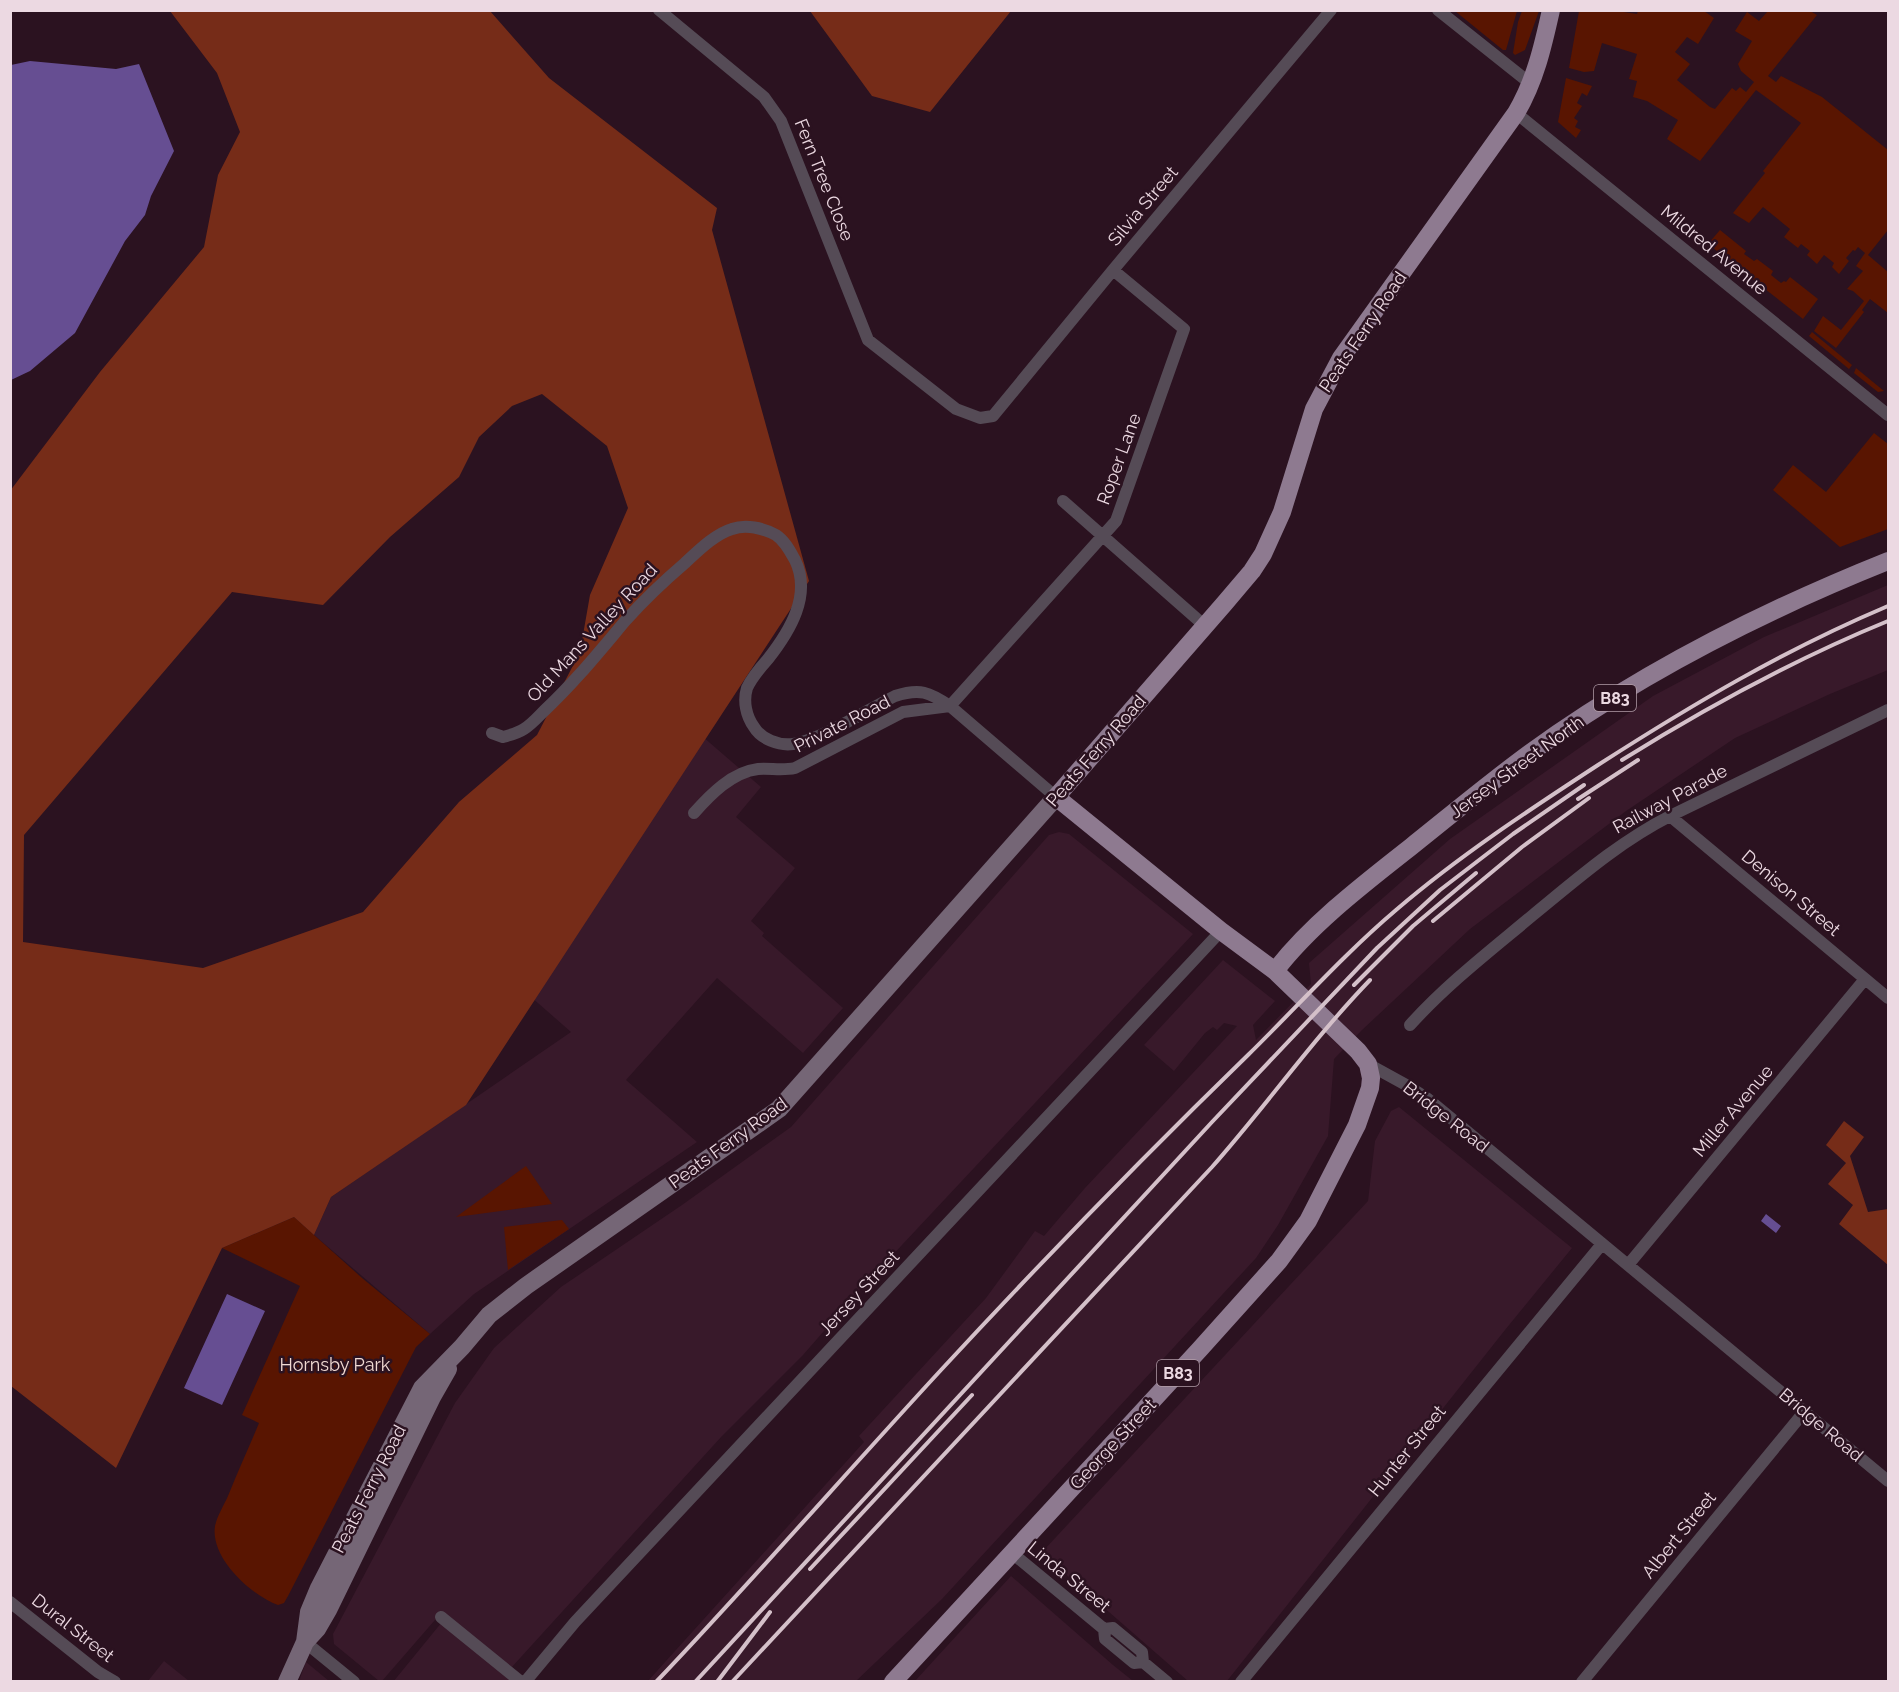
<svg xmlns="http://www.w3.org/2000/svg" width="1899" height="1692" viewBox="0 0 1899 1692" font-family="Raleway,sans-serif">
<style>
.built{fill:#38192a}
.green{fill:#591501}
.forest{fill:#762c18;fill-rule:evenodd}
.water{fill:#664e92}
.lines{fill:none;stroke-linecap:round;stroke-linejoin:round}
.street{stroke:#554b56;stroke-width:12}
.secondary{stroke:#756676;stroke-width:18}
.primary{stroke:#8e7a90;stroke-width:18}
.rail{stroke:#d4c0c9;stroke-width:4}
.labels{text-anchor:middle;stroke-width:5;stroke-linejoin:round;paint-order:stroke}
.shield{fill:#2b1220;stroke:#b29da8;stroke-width:1.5}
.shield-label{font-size:16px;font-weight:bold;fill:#ecd9e2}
.street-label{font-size:18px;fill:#ecd9e2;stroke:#2b1220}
.park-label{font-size:18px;fill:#f1dad3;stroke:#2b1220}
</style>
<rect width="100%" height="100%" fill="#2b1220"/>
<path class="built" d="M1888 585V670L1830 694 1735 738 1626 811 1470 929 1362 1030 1334 1059 1328 1136 1278 1225 1256 1258 942 1599 856 1681 647 1682 864 1442 859 1436 986 1298 1035 1231 1044 1236 1085 1188 1237 1026 1224 1023 1217 1030 1213 1027 1205 1033 1174 1071 1144 1045 1223 960 1275 1001 1253 1025 1256 1040 1311 984 1309 963 1450 839 1653 696 1764 637Z
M673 711 761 787 736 817 795 868 751 921 764 933 762 936 843 1008 803 1053 717 978 626 1080 697 1142 474 1294 430 1334 314 1235 331 1197 571 1032 416 896Z
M1059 832 1069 834 1193 934 858 1292 803 1355 722 1436 511 1668 441 1613 382 1681H379L334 1644 333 1634 455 1403 494 1348 561 1287 682 1205 791 1127 1049 835Z
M1399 1107 1572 1248 1505 1330 1227 1681H1188L1046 1557 1044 1550 1368 1201 1375 1141 1391 1111Z
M1011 1576 1113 1665 1133 1681H915Z
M442 1622 512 1682H393Z
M164 1661 189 1681H148Z
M306 1662 329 1681H299Z"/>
<path class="green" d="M1455 11H1517L1506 50H1503Z
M1522 11H1539L1525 50 1515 55 1513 53 1518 22Z
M1638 11H1704L1714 18 1698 44 1687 37 1675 52 1690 64 1677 80 1710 107 1715 109 1732 88 1736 91 1740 87 1746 92 1754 82 1741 71 1738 64 1752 41 1735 31 1747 12 1759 21 1768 11H1810L1817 15 1768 76 1776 82 1781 76 1822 97 1888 150V230L1868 255 1888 272V313L1870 299 1862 310 1864 312 1836 348 1814 331 1823 316 1841 330 1864 301 1853 291 1847 289 1863 271 1856 266 1865 253 1858 247 1855 251 1853 250 1846 258 1849 261 1839 274 1832 267 1834 263 1824 255 1817 264 1807 255 1810 251 1801 244 1798 248 1784 237 1790 229 1763 207 1749 223 1733 213 1765 173 1763 171 1801 123 1756 90 1700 161 1667 139 1678 120 1647 101 1633 97 1637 81 1629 79 1637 54 1602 43 1594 71 1584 72 1569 68 1579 11H1617L1637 14Z
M1566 78 1592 86 1587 96 1582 93 1577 103 1582 106 1574 118 1578 121 1575 127 1581 130 1576 138 1558 122Z
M1720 230 1746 251 1744 254 1754 261 1757 259 1773 271 1771 275 1781 283 1784 281 1786 282 1790 277 1818 299 1803 319 1708 244Z
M1812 332 1852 365 1849 369 1809 336Z
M1856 368 1884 391 1878 392 1854 373Z
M1874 433 1888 444V529L1840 547 1773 490 1793 465 1826 492Z
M526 1166 552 1204 456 1217Z
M294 1217 362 1278 430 1334 416 1347 288 1596 284 1603 278 1605C251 1595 210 1558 215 1526 217 1516 224 1505 228 1496 238 1471 249 1447 259 1423L242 1415 300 1286 222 1248Z
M562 1220 569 1229 508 1270 504 1227Z"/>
<path class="forest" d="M170 11H490L549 78 717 208 712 230 809 581 466 1105 331 1197 314 1235 294 1217 222 1248 116 1468 11 1386 10 491 100 372 204 247 218 175 240 132 217 73ZM542 394 607 446 628 508 590 595 580 652 537 735 459 802 363 912 203 968 23 942 24 835 232 592 323 605 390 537 459 477 479 437 512 406Z
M810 11H1011L930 112 872 96Z
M1844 1121 1864 1137 1850 1156 1868 1212 1888 1209V1265L1839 1224 1853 1205 1828 1184 1846 1163 1826 1145Z"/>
<path class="water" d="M30 61 116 69 139 64 174 151 151 196 145 215 125 241 75 333 30 371 11 380V65Z
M1766 1214 1781 1226 1776 1233 1761 1221Z
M227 1294 265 1311 222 1405 184 1388Z"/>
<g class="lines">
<path class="street" d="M659 10 764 97 781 121 868 340 956 409 980 418 993 416 1113 270 1331 10
M1438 10 1531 84
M1516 113 1888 415
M1063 501 1205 626
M950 706 1116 521 1184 329 1113 270
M492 733 503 737C510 735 518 733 524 729 531 725 538 717 544 711 574 683 599 652 626 620 644 600 664 581 685 563 698 551 715 534 732 529 746 524 763 528 776 535 785 541 790 551 795 560 812 595 790 631 768 659 760 668 752 677 747 688 743 701 746 716 754 727 761 739 779 746 793 744 821 740 869 709 895 696 920 688 929 692 950 706L1056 797
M694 813C710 795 732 772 758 769 771 768 782 771 795 768L903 712 950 706
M1670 816 1888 998
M1410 1025C1447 984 1490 951 1533 915 1577 879 1619 842 1670 816L1888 710
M1368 1064 1408 1086 1428 1099 1888 1481
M1628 1265 1865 979
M1012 1553 1104 1629 1105 1639 1134 1663 1143 1662
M10 1602 98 1672 115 1682
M441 1617 521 1682
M1104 1629 1113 1628 1142 1652 1143 1662 1167 1682
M305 1642 354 1682
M525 1682 575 1622 1221 931
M1241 1682 1602 1244
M1582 1682 1804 1412"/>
<path class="secondary" d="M305 1642 309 1612 319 1588 422 1388 462 1347 489 1315 526 1286 779 1109 1056 797
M287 1682 305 1642 317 1629 328 1610 432 1397 448 1369"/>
<path class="primary" d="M1275 971C1311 924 1365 883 1412 846 1451 815 1489 783 1530 753 1639 674 1763 611 1888 561
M893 1682 1200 1349 1279 1261 1308 1221 1357 1125 1370 1088 1371 1078 1368 1064 1358 1051 1275 971 1221 931 1056 797 1224 604 1252 571 1263 554 1282 512 1314 409 1341 358 1516 113C1535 81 1543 46 1551 10"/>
<path class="rail" d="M1622 760C1707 707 1795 659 1888 621
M1578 799 1638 760
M1433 921 1522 847 1589 798
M1354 985 1413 926 1476 873
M810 1569 972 1395
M656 1682C753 1580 846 1473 941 1370 1041 1262 1143 1157 1248 1055 1297 1007 1343 955 1396 910 1459 856 1529 810 1598 765 1693 704 1784 650 1888 606
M695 1682 1212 1122 1377 948 1440 890 1513 834 1584 785
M717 1682 770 1612
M732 1682 1212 1167C1266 1106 1313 1039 1370 980"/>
</g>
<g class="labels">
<g class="shield">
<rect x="1594" y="685" width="42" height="26" rx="4.5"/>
<rect x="1157" y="1360" width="42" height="26" rx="4.5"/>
</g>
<g class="shield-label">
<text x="1615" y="704">B83</text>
<text x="1178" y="1379">B83</text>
</g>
<g class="street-label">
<text transform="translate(824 180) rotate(68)" y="6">Fern Tree Close</text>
<text transform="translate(1143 206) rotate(-50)" y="6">Silvia Street</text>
<text transform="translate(1714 250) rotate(39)" y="6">Mildred Avenue</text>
<text transform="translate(1363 332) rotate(-56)" y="6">Peats Ferry Road</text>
<text transform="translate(1119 459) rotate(-70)" y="6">Roper Lane</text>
<text transform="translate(592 633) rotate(-47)" y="6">Old Mans Valley Road</text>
<text transform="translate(842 724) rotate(-27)" y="6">Private Road</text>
<text transform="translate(1096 751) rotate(-49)" y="6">Peats Ferry Road</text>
<text transform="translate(1517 767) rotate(-36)" y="6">Jersey Street North</text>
<text transform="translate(1670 799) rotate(-28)" y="6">Railway Parade</text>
<text transform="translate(1791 893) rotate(40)" y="6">Denison Street</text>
<text transform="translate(1733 1111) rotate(-50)" y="6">Miller Avenue</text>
<text transform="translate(1446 1117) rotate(38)" y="6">Bridge Road</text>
<text transform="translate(728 1143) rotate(-36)" y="6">Peats Ferry Road</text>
<text transform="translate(859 1293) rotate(-47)" y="6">Jersey Street</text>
<text transform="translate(1821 1425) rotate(40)" y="6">Bridge Road</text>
<text transform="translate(1113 1444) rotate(-47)" y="6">George Street</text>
<text transform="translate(1407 1451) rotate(-51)" y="6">Hunter Street</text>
<text transform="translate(369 1489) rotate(-63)" y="6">Peats Ferry Road</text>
<text transform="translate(1679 1535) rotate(-51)" y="6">Albert Street</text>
<text transform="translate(1069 1577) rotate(39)" y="6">Linda Street</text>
<text transform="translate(73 1628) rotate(38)" y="6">Dural Street</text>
</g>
<g class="park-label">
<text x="335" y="1371">Hornsby Park</text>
</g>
</g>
<rect width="1899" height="1692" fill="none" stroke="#ecd9e2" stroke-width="24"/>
</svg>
